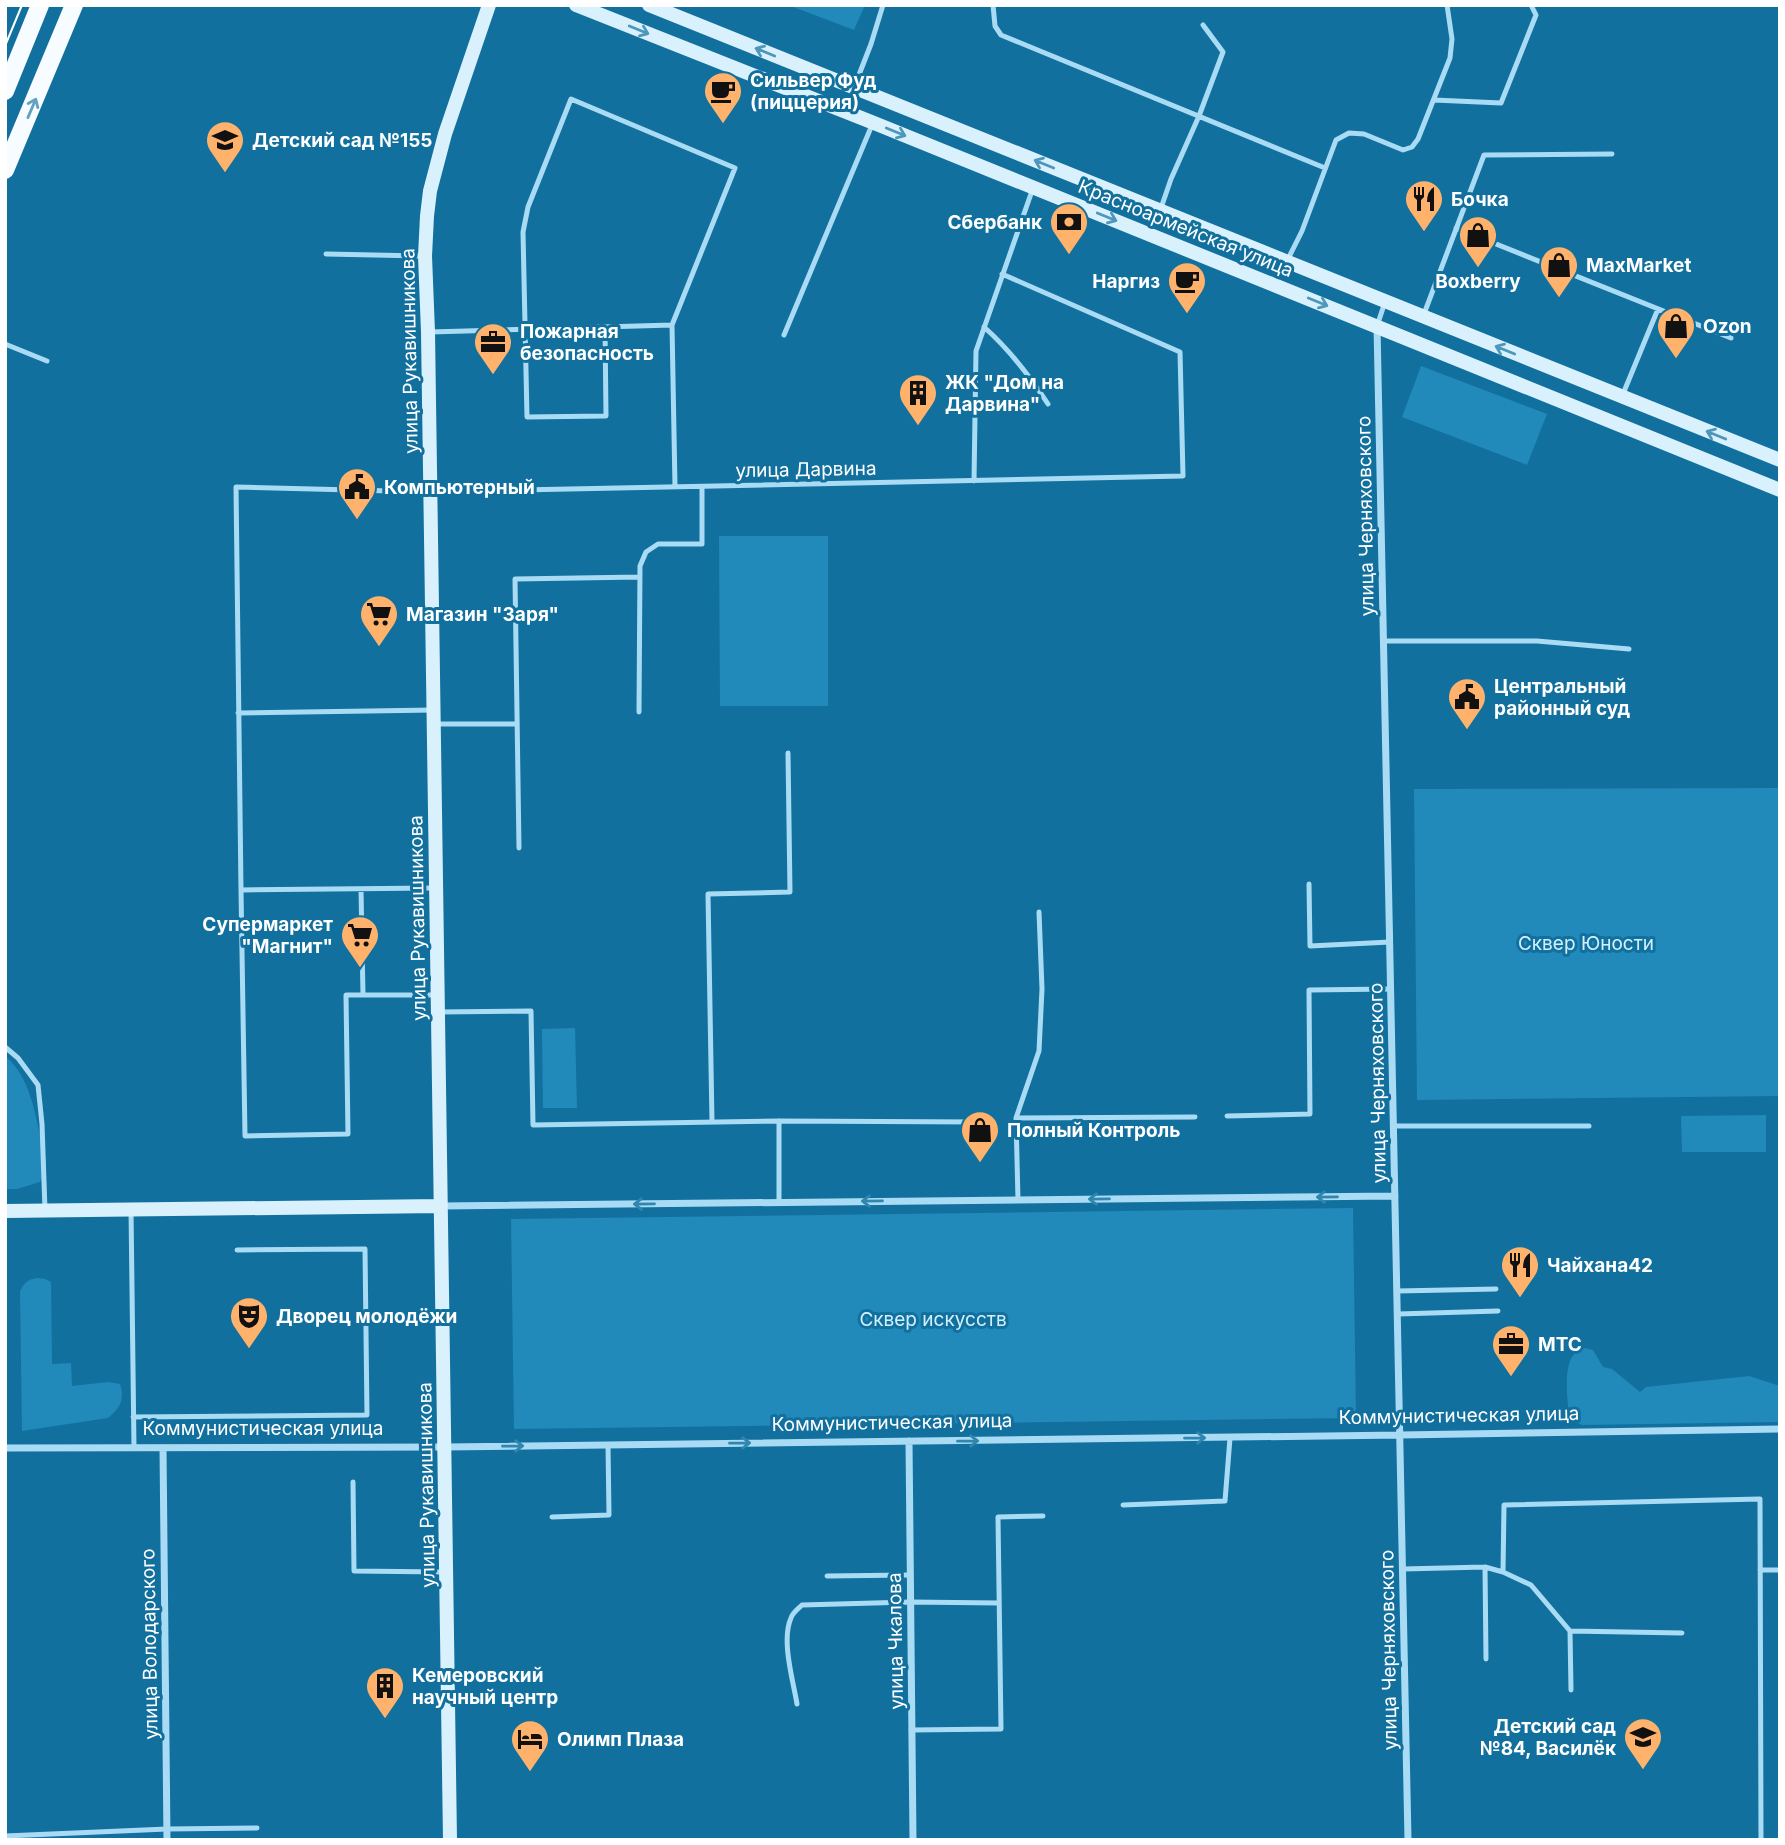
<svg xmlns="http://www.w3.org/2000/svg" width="1785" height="1845" viewBox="0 0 1785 1845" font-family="Inter,sans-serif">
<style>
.green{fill:#218abb}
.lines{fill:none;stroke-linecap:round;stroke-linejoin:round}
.lane{stroke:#a9dcf4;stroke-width:5}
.street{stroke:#a9dcf4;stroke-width:7}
.secondary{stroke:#d9f1fd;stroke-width:14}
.primary{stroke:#f6fcff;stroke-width:18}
.tram{stroke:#fff;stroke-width:2}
.oneway{stroke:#4e97ba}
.oneway2{stroke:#62a1c0}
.oneway3{stroke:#3086af}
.labels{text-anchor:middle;stroke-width:6;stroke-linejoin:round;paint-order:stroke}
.poi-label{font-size:19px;font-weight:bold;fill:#fff;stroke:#12709e;text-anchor:start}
.street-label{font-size:19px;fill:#fff;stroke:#12709e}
.park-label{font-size:19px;fill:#d1f0fe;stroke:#12709e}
</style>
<rect width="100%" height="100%" fill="#12709e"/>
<path class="green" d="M788 5H865L854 30Z
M1421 366 1547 414 1527 465 1402 417Z
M719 536H828V706H720Z
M1780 788V1096L1417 1100 1414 789Z
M575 1028 577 1108H543L542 1029Z
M5 1056C29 1075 35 1112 41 1140 43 1150 48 1163 45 1173 44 1176 41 1179 40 1182L17 1189H5Z
M1766 1115V1152H1682L1681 1116Z
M1353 1208 1356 1418 514 1429 511 1219Z
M38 1278 45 1279 51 1282 52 1364 71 1363 72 1386 108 1382 120 1384C125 1400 120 1408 108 1418L22 1431 20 1291C25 1282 28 1279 38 1278Z
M1585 1348 1593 1350 1603 1367 1612 1369 1640 1392 1646 1387 1749 1376 1780 1386V1422L1582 1425 1575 1422 1569 1417C1568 1401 1562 1366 1575 1353 1577 1351 1582 1349 1585 1348Z"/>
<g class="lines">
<path class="lane" d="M993 5 995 26 1001 35 1325 168
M855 85 871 44 883 5
M1434 100 1501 103 1536 15 1531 5
M1161 208 1171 179 1199 116 1223 52 1203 25
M1456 228 1731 338
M326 254 422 256
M1288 259 1302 231 1336 140 1349 133 1364 134 1403 150 1412 147 1418 139 1450 58 1452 39 1447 5
M1424 314 1484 155 1612 154
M1377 326 1385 302
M605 327 606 416 527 417 523 232 528 207 571 99 735 168 672 325 675 487
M984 327C1010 350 1029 375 1048 404
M430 332 672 325
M784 335 872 125
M5 344 47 361
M1623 394 1658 309
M974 481 976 351 1033 188
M1384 641H1537L1629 649
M639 712 640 566 646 552 658 544H702V487
M238 713 434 710
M436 724H517
M519 848 515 579 640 577
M1309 884 1310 946 1390 942
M433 888 241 890 236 487 430 492 1183 476 1180 352 1002 274
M361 889 363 995
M241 890 245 1136 348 1134 346 995H436
M438 1012 531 1011 533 1125 779 1121 978 1122
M5 1047 18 1058 38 1085 42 1124 45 1210
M1227 1116 1310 1114 1309 990 1391 989
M1016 1118 1195 1117
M779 1121V1202
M712 1122 708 894 790 892 788 753
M1393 1126H1589
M1018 1200 1016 1118 1039 1051 1042 989 1039 912
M131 1209 134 1448
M1397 1291 1496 1289
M1398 1314 1498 1311
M133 1417 367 1415 365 1249 237 1250
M353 1482 354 1571 443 1572
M1123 1505 1225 1501 1230 1438
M552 1517 609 1515 608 1445
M1485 1567 1503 1572 1531 1585 1570 1631 1682 1633
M1403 1569 1485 1567 1486 1659
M1760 1570H1780
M1503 1572 1504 1505 1760 1499 1761 1840
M827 1576 910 1575
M1570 1631 1571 1690
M797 1704C793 1680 781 1640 791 1618 793 1612 798 1609 802 1605L910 1602 999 1603
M911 1730 1001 1729 998 1517 1043 1516
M5 1836 167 1829 257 1828"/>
<path class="street" d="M1377 326 1408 1840
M441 1206 1395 1196
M909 1441 913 1840
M5 1448 445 1447 1400 1435 1780 1429
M163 1448 167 1840"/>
<path class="secondary" d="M576 5 874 123 1780 490
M649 5 1780 460
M5 1211 441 1206
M450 1840 428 332 425 256 427 216 430 191 445 134 489 5"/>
<path class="primary" d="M5 91 40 5
M5 170 74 5"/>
<path class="tram" d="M5 46 22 5"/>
</g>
<defs><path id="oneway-shaft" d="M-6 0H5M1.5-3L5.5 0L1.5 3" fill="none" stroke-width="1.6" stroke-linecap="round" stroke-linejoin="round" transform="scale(1.75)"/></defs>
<g class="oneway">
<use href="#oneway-shaft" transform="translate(639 30) rotate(22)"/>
<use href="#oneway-shaft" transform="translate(765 52) rotate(-158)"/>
<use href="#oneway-shaft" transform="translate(896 132) rotate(22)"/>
<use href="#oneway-shaft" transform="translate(1044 164) rotate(-158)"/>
<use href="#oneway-shaft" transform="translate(1107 217) rotate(22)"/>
<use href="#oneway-shaft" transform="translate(1318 302) rotate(22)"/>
<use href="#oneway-shaft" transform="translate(1505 350) rotate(-158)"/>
<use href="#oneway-shaft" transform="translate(1716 435) rotate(-158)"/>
</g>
<use class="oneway2" href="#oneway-shaft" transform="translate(32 108) rotate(-67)"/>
<g class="oneway3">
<use href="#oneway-shaft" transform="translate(1327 1197) rotate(179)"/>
<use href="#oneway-shaft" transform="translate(1099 1199) rotate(179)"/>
<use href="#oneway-shaft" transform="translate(872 1201) rotate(179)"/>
<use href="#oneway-shaft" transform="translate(644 1204) rotate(179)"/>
<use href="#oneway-shaft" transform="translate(1195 1438) rotate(-1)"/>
<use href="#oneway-shaft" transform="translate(968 1441) rotate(-1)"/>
<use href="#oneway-shaft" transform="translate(740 1443) rotate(-1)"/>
<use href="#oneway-shaft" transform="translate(513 1446) rotate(-1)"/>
</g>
<defs>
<symbol id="cafe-pin" viewBox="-11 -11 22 30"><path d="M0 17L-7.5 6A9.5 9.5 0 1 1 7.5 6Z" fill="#ffb26c" stroke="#12709e"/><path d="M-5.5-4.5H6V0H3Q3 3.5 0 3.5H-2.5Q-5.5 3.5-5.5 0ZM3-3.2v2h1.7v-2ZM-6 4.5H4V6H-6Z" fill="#111"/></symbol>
<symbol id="school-pin" viewBox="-11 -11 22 30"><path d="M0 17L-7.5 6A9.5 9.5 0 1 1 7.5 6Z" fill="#ffb26c" stroke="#12709e"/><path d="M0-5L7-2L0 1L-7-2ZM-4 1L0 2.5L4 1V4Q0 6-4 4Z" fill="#111"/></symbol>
<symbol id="restaurant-pin" viewBox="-11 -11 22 30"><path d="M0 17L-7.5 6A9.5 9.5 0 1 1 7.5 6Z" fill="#ffb26c" stroke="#12709e"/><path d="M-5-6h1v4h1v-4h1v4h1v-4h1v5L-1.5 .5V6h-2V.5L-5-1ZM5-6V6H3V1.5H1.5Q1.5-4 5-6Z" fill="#111"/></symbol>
<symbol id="bank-pin" viewBox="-11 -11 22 30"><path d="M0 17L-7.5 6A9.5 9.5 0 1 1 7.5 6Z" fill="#ffb26c" stroke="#12709e"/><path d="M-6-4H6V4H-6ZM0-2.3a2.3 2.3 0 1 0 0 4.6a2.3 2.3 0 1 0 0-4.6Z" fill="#111"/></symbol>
<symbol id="shop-pin" viewBox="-11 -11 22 30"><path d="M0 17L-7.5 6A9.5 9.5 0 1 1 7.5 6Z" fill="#ffb26c" stroke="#12709e"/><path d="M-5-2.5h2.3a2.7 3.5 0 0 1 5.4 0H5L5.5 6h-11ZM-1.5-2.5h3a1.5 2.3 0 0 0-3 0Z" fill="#111"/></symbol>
<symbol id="office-pin" viewBox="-11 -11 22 30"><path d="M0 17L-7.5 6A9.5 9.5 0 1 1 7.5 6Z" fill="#ffb26c" stroke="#12709e"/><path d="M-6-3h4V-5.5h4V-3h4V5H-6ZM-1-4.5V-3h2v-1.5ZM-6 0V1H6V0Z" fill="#111"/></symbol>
<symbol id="building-pin" viewBox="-11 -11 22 30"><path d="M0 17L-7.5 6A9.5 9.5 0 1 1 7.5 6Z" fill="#ffb26c" stroke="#12709e"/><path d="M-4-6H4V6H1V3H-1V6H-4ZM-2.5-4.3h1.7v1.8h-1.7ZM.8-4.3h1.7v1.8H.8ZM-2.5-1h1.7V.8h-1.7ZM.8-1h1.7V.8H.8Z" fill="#111"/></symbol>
<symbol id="civic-pin" viewBox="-11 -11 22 30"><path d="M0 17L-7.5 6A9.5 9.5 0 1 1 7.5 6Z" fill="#ffb26c" stroke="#12709e"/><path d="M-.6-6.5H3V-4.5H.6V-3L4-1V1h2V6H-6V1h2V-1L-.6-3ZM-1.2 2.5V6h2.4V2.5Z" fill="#111"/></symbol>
<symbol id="supermarket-pin" viewBox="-11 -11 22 30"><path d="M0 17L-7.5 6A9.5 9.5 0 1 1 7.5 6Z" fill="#ffb26c" stroke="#12709e"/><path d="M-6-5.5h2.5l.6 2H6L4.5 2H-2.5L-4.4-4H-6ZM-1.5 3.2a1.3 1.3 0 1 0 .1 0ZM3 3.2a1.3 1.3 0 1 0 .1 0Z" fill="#111"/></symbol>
<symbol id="theatre-pin" viewBox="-11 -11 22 30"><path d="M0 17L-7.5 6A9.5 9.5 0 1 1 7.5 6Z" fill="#ffb26c" stroke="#12709e"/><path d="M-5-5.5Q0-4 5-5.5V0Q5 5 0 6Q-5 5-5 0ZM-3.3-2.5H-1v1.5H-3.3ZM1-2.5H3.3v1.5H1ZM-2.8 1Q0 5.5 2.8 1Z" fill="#111"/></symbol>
<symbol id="hotel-pin" viewBox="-11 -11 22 30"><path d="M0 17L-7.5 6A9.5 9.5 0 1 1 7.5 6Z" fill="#ffb26c" stroke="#12709e"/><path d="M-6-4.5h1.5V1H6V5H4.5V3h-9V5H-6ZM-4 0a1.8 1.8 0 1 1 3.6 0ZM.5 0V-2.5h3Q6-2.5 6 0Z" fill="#111"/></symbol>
</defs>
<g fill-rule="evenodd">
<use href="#cafe-pin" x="701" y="69" width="44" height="60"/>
<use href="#school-pin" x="203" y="118" width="44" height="60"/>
<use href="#restaurant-pin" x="1402" y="177" width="44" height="60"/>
<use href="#bank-pin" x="1047" y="200" width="44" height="60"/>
<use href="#shop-pin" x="1456" y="213" width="44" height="60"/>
<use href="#shop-pin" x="1537" y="243" width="44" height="60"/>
<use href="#cafe-pin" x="1165" y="259" width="44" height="60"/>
<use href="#shop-pin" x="1654" y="304" width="44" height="60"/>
<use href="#office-pin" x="471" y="320" width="44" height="60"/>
<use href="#building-pin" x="896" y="371" width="44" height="60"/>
<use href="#civic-pin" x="335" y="465" width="44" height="60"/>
<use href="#supermarket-pin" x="357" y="592" width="44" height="60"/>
<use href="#civic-pin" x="1445" y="675" width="44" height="60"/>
<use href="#supermarket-pin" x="338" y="913" width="44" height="60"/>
<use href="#shop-pin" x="958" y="1108" width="44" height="60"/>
<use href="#restaurant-pin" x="1498" y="1243" width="44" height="60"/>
<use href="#theatre-pin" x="227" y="1294" width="44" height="60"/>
<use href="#office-pin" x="1489" y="1322" width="44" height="60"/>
<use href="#building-pin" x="363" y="1664" width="44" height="60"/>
<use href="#school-pin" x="1621" y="1715" width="44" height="60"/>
<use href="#hotel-pin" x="508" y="1717" width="44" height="60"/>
</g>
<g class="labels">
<g class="poi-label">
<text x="750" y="87">Сильвер Фуд<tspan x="750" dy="22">(пиццерия)</tspan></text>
<text x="252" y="147">Детский сад №155</text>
<text x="1451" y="206">Бочка</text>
<text x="1042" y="229" text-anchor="end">Сбербанк</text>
<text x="1586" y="272">MaxMarket</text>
<text x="1160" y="288" text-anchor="end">Наргиз</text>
<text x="1478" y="288" text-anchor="middle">Boxberry</text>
<text x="1703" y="333">Ozon</text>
<text x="520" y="338">Пожарная<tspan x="520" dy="22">безопасность</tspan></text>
<text x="945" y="389">ЖК "Дом на<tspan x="945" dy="22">Дарвина"</tspan></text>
<text x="384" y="494">Компьютерный</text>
<text x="406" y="621">Магазин "Заря"</text>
<text x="1494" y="693">Центральный<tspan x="1494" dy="22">районный суд</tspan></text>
<text x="333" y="931" text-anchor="end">Супермаркет<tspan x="333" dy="22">"Магнит"</tspan></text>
<text x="1007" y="1137">Полный Контроль</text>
<text x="1547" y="1272">Чайхана42</text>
<text x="276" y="1323">Дворец молодёжи</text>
<text x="1538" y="1351">МТС</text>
<text x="412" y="1682">Кемеровский<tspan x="412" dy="22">научный центр</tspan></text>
<text x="1616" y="1733" text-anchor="end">Детский сад<tspan x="1616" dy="22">№84, Василёк</tspan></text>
<text x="557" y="1746">Олимп Плаза</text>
</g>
<g class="street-label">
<text transform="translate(1186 228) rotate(22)" y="7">Красноармейская улица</text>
<text transform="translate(409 351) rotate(-91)" y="7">улица Рукавишникова</text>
<text transform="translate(806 469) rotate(-1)" y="7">улица Дарвина</text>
<text transform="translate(1365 516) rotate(-91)" y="7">улица Черняховского</text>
<text transform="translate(417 918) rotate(-91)" y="7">улица Рукавишникова</text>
<text transform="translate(1377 1083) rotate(-91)" y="7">улица Черняховского</text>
<text transform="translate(1459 1415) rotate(-1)" y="7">Коммунистическая улица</text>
<text transform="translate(892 1422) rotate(-1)" y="7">Коммунистическая улица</text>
<text x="263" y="1435">Коммунистическая улица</text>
<text transform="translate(426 1485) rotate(-91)" y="7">улица Рукавишникова</text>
<text transform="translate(895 1641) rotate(-91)" y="7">улица Чкалова</text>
<text transform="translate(149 1644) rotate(-91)" y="7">улица Володарского</text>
<text transform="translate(1388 1650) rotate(-91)" y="7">улица Черняховского</text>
</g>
<g class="park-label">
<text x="1586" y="950">Сквер Юности</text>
<text x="933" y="1326">Сквер искусств</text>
</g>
</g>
<rect width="1785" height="1845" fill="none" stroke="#ffffff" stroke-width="14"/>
</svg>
